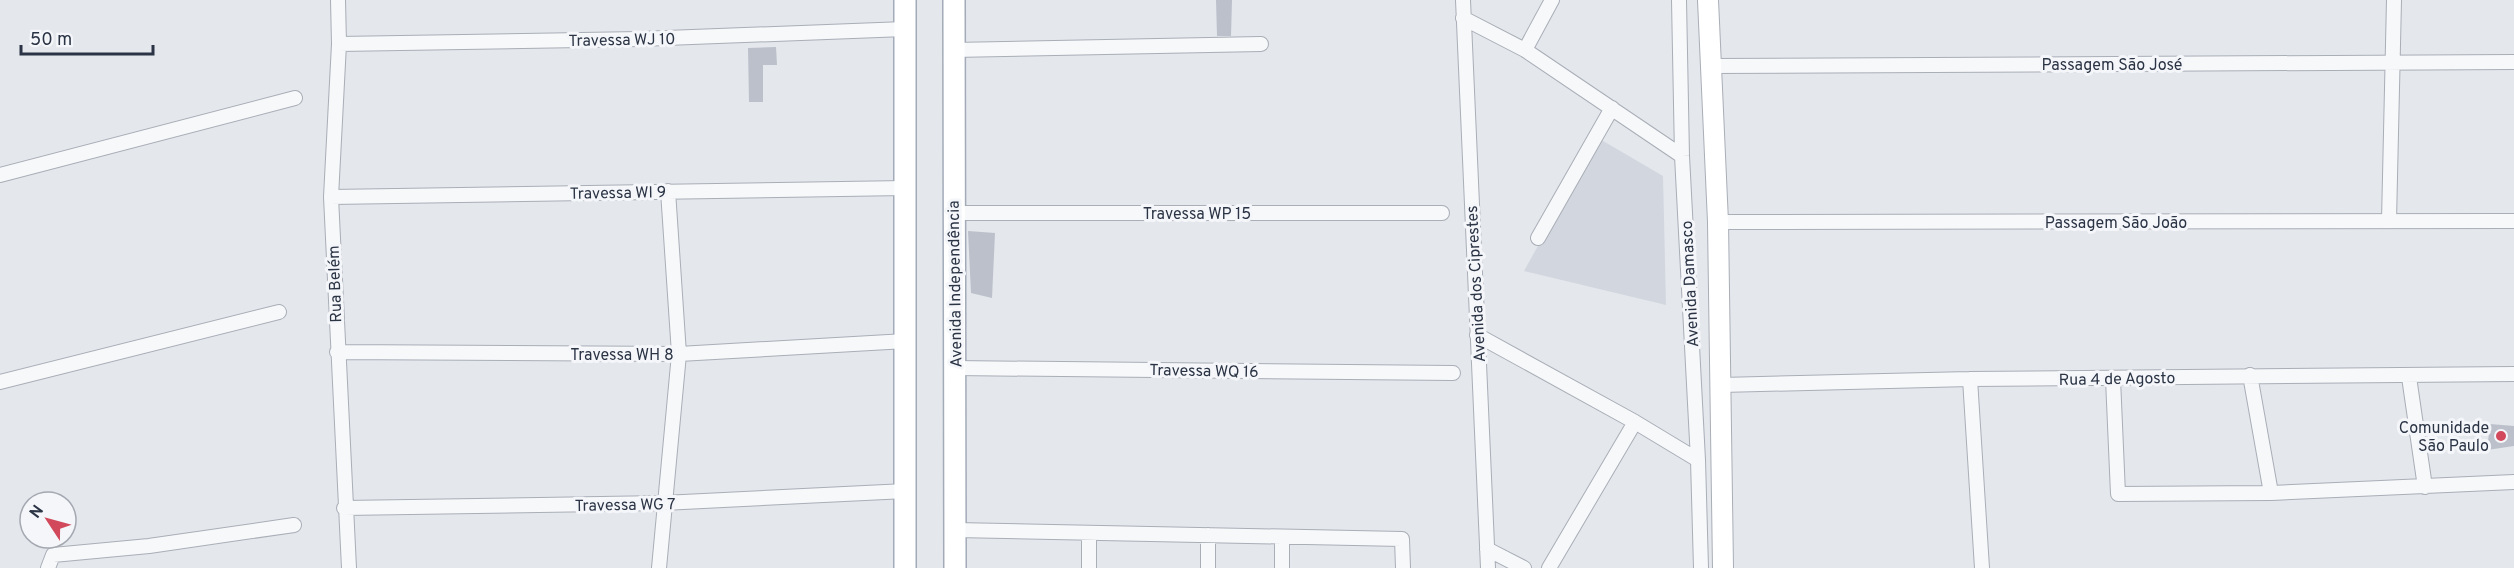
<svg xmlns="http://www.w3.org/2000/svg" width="2514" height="568" viewBox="0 0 2514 568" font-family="Overpass,sans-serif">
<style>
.built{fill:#d2d6de}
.building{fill:#bbc0ca}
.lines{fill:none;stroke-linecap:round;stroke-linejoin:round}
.street-casing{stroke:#a9aeb7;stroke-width:16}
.secondary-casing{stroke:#a9aeb7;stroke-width:22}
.primary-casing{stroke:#a3abb8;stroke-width:24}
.street{stroke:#f7f8fa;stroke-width:14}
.secondary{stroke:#fff;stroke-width:20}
.primary{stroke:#fff;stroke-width:21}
.poi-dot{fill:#d1495b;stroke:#f4f6f9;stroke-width:2}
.labels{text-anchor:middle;stroke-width:6;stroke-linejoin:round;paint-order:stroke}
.street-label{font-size:16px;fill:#2b3445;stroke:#f4f6f9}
.poi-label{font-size:16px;fill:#2b3445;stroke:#f4f6f9;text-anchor:end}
</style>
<rect width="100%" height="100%" fill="#e4e7ec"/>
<path class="built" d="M1598 138 1663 176 1666 305 1524 271Z"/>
<path class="building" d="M1216 0H1232L1231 36H1217Z
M776 47 777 65H763V102H749L748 48Z
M968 231 995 233 992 298 971 293Z
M2490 424 2514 426V446L2487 450Z"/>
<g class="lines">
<defs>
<path id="street" d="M338 0 339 44 331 197 349 568
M1463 0 1488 568
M1679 0 1682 156 1698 460 1701 568
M1463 18 1525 50 1682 156
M339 44 640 39 905 29
M953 50 1261 44
M1525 50 1552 0
M1710 66 2514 62
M0 175 295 98
M331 197 905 188
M953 213H1442
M2389 221 2394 0
M1718 222 2514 221
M1538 238 1612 108
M1477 335 1635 422 1698 460
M337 352 679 354 906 341
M955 368 1453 373
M2250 375 2271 493
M2409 377 2425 487
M1970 379 1982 568
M2113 379 2118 494 2271 493 2514 482
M0 382 279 312
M1721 385 1970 379 2514 374
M344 508 663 503 906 491
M955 530 1402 539 1403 568
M1089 533V568
M1282 537V568
M1487 549 1524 568
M48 568 53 555 149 546 294 525
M659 568 679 354 668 191
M1208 568V535
M1549 568 1635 422"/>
<path id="secondary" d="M1708 0 1718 222 1723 568"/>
<path id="primary" d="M905 0V568
M954 0 955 568"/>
</defs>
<use href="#street" class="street-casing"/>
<use href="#secondary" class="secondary-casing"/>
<use href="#primary" class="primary-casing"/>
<use href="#street" class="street"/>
<use href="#secondary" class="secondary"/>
<use href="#primary" class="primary"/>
</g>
<circle class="poi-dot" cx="2501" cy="436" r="6"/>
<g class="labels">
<g class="street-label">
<text transform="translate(622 39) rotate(-1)" y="6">Travessa WJ 10</text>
<text x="2112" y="70">Passagem São José</text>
<text transform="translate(618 192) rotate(-1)" y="6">Travessa WI 9</text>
<text x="1197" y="219">Travessa WP 15</text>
<text x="2116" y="228">Passagem São João</text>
<text transform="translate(334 284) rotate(-92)" y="6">Rua Belém</text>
<text transform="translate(954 284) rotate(-91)" y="6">Avenida Independência</text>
<text transform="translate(1475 284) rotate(-93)" y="6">Avenida dos Ciprestes</text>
<text transform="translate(1689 284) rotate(-93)" y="6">Avenida Damasco</text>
<text x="622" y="360">Travessa WH 8</text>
<text transform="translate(1204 370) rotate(1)" y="6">Travessa WQ 16</text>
<text transform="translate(2117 378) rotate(-1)" y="6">Rua 4 de Agosto</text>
<text transform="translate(625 504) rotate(-1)" y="6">Travessa WG 7</text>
</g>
<g class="poi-label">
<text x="2489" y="433">Comunidade<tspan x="2489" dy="18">São Paulo</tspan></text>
</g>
</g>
<g transform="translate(48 520) rotate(306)"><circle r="28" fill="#f4f6f9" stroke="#a4a8b1" stroke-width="1.5"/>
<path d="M0-4.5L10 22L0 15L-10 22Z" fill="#d1495b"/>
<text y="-9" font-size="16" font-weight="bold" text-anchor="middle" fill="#2b3445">N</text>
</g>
<path d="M21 45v9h132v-9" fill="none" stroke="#2b3445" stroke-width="3"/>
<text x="30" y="45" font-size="18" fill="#2b3445" stroke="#f4f6f9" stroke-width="4.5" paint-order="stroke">50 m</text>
</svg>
